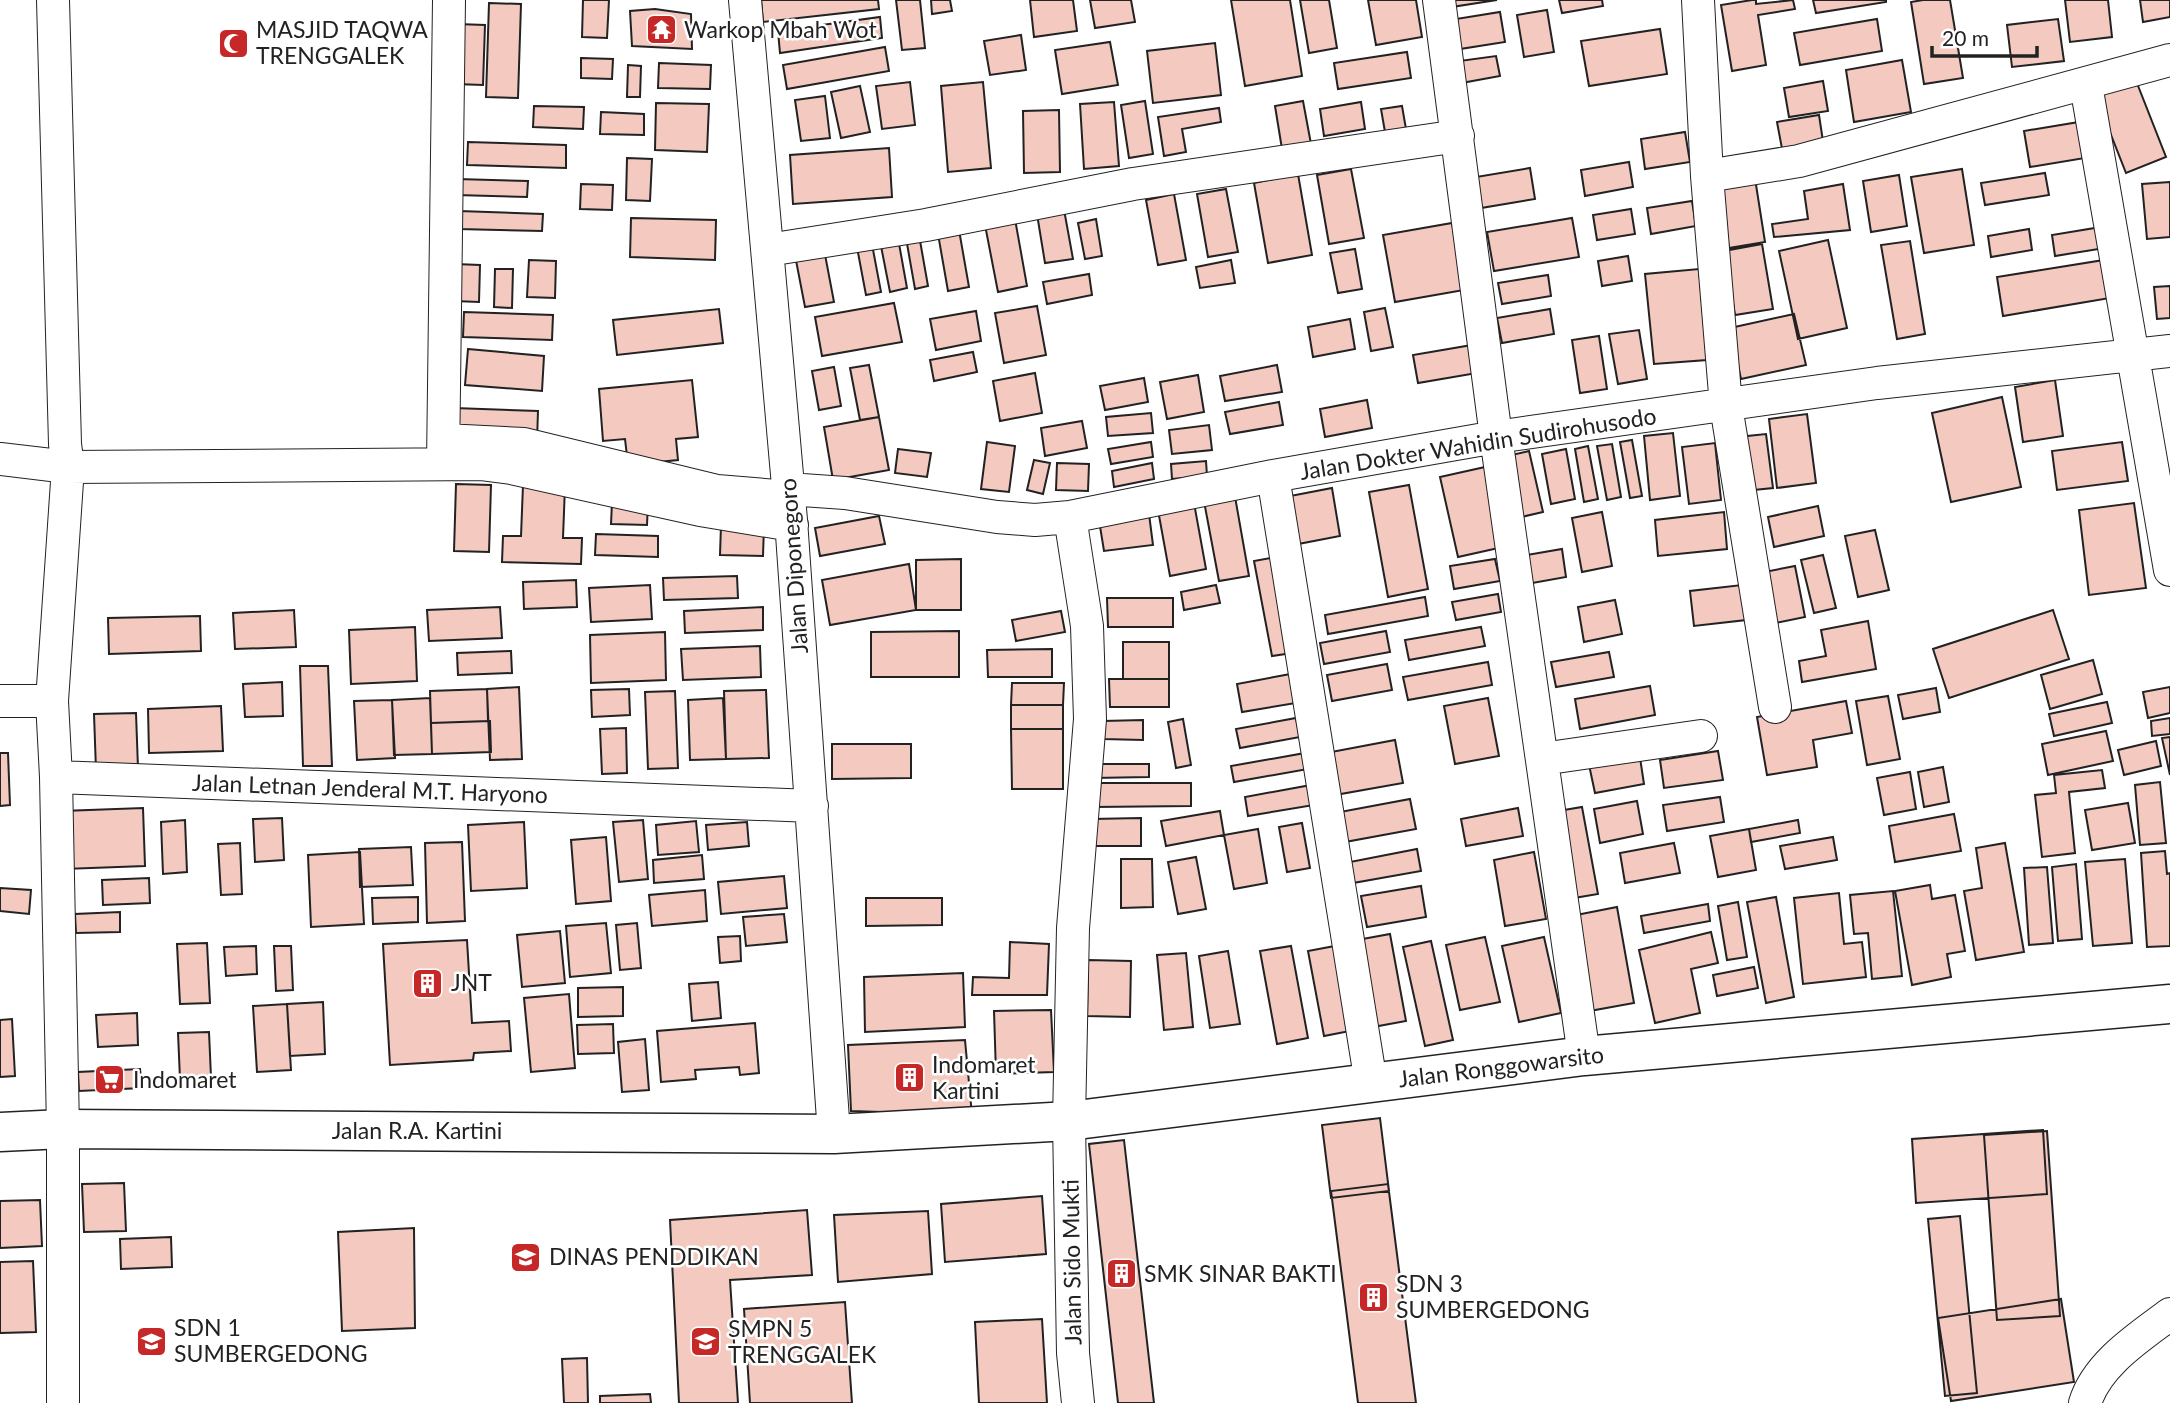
<svg xmlns="http://www.w3.org/2000/svg" width="2170" height="1403" viewBox="0 0 2170 1403" font-family="Lato,sans-serif">
<style>
.building{fill:#f3c9c0;stroke:#222;stroke-width:2}
.lines{fill:none;stroke-linecap:round;stroke-linejoin:round}
.minor-casing{stroke:#222;stroke-width:34}
.tertiary-casing{stroke:#222;stroke-width:41}
.minor{stroke:#fff;stroke-width:32}
.tertiary{stroke:#fff;stroke-width:38}
.labels{text-anchor:middle;stroke-width:5;stroke-linejoin:round;paint-order:stroke}
.poi-label{font-size:23px;fill:#222;stroke:#fff;text-anchor:start}
.street-label{font-size:23px;fill:#222;stroke:#fff}
</style>
<rect width="100%" height="100%" fill="#fff"/>
<path class="building" d="M583 0H609L607 38 582 37Z
M761 0H878L879 9 763 22Z
M896 0H920L925 48 902 50Z
M931 0H950L952 11 932 14Z
M1030 0H1073L1077 31 1034 37Z
M1090 0H1131L1135 22 1095 28Z
M1231 0H1290L1302 76 1245 86Z
M1300 0H1329L1337 48 1309 53Z
M1368 0H1416L1422 37 1376 45Z
M1443 0H1497L1445 8Z
M1559 0H1602L1603 6 1562 13Z
M1752 0H1756V4L1793 0 1795 9 1758 15 1766 65 1732 71 1721 5Z
M1813 0H1886V2L1816 13Z
M1923 0H1950L1963 78 1924 84 1911 2Z
M2065 0H2108L2112 37 2070 42Z
M2140 0H2170V17L2143 22Z
M489 3 521 4 518 98 486 97Z
M655 9 691 14 692 49 632 46 630 11Z
M1547 10 1554 52 1524 57 1517 15Z
M1500 12 1505 42 1460 49 1456 19Z
M880 17 882 38 780 53 778 31Z
M1877 19 1882 51 1800 65 1794 33Z
M2058 19 2064 61 2012 67 2007 25Z
M457 24 485 25 483 85 455 84Z
M1660 29 1667 74 1589 86 1581 41Z
M1021 35 1026 70 990 75 984 41Z
M1110 42 1118 85 1062 94 1055 50Z
M1215 43 1221 95 1153 103 1147 51Z
M885 47 889 71 787 89 783 65Z
M1407 52 1411 78 1338 89 1334 63Z
M1496 56 1500 76 1456 84 1452 62Z
M581 58 613 59 612 79 581 78Z
M1902 60 1911 112 1854 122 1846 70Z
M659 63 711 65 710 89 658 88Z
M628 65 641 66 640 97H627Z
M2133 73 2166 157 2126 173 2093 89Z
M1823 81 1828 111 1789 117 1784 88Z
M910 82 915 125 882 129 876 86Z
M983 82 991 168 948 172 941 86Z
M860 86 870 132 841 138 831 92Z
M825 96 830 138 801 141 795 100Z
M1145 101 1153 154 1129 158 1121 105Z
M1303 101 1311 144 1282 149 1275 106Z
M1114 102 1119 166 1084 169 1080 104Z
M1361 102 1365 129 1324 136 1320 109Z
M656 103 709 104 707 152 655 150Z
M534 106 584 107 583 129 533 127Z
M1402 106 1406 129 1385 132 1381 109Z
M1219 108 1221 122 1182 129 1186 152 1164 156 1158 117Z
M1059 110 1060 172 1024 173 1023 111Z
M601 112 644 114V135L600 134Z
M1819 115 1824 148 1783 154 1777 122Z
M2085 121 2091 157 2030 167 2024 131Z
M1685 132 1690 162 1645 169 1641 139Z
M468 142 566 145V168L467 165Z
M889 148 892 197 793 204 790 155Z
M627 158 652 159 650 201 626 200Z
M1629 162 1633 187 1585 196 1581 170Z
M1530 168 1535 199 1475 209 1470 178Z
M1351 169 1364 238 1329 244 1317 175Z
M1962 169 1974 245 1924 253 1911 177Z
M1754 172 1765 242 1729 248 1717 178Z
M2045 173 2049 195 1985 205 1981 183Z
M1298 174 1312 255 1268 263 1254 183Z
M1899 175 1907 226 1871 232 1863 181Z
M457 179 528 181 527 197 456 195Z
M2170 182V237L2147 239 2142 184Z
M581 184 613 185 612 210 580 209Z
M1843 184 1850 230 1774 237 1772 224 1808 219 1804 191Z
M1226 189 1238 252 1208 257 1197 194Z
M1174 194 1186 260 1158 265 1146 200Z
M1692 201 1696 226 1651 234 1647 208Z
M1063 204 1073 259 1045 263 1036 208Z
M1631 209 1635 234 1597 240 1593 215Z
M459 211 543 214 542 231 458 229Z
M631 218 716 220 715 260 630 257Z
M1572 218 1579 257 1494 271 1487 232Z
M1015 219 1027 286 998 292 985 225Z
M1096 219 1102 256 1085 259 1078 223Z
M1452 223 1464 290 1395 302 1383 235Z
M2101 227 2105 248 2055 256 2052 235Z
M2029 229 2032 250 1991 257 1988 236Z
M959 230 969 287 948 291 938 234Z
M919 235 928 286 915 289 906 238Z
M898 238 907 288 890 292 880 241Z
M871 239 881 292 866 295 856 242Z
M1828 240 1847 328 1798 339 1779 251Z
M1910 241 1925 334 1897 339 1881 245Z
M823 244 834 302 805 307 794 250Z
M1762 244 1773 309 1735 315 1724 251Z
M1355 249 1362 289 1338 293 1330 253Z
M1628 256 1632 281 1602 286 1598 261Z
M529 260 556 261 555 298 527 297Z
M1231 260 1235 283 1200 288 1196 267Z
M2104 260 2110 298 2003 316 1997 277Z
M455 264 480 265 479 302 454 301Z
M495 269H513L512 308 494 307Z
M1699 269 1707 360 1654 364 1645 274Z
M1089 274 1092 295 1047 304 1043 282Z
M1548 275 1551 296 1502 304 1498 283Z
M2170 286V318L2157 319 2154 287Z
M894 303 902 342 822 356 815 317Z
M1037 306 1046 355 1004 363 995 313Z
M1385 308 1393 347 1371 351 1364 312Z
M719 309 723 343 617 355 613 320Z
M1550 309 1554 334 1502 343 1497 318Z
M976 311 981 341 936 350 930 319Z
M464 312 553 315 552 340 463 337Z
M1794 314 1806 365 1741 379 1730 328Z
M1350 319 1355 349 1313 357 1308 327Z
M1639 330 1647 379 1618 384 1609 334Z
M1599 336 1607 389 1580 393 1572 340Z
M1472 345 1477 373 1418 383 1413 355Z
M468 349 544 356 542 391 465 385Z
M973 352 977 372 934 381 930 360Z
M869 365 879 417 860 420 850 368Z
M1277 365 1282 392 1225 401 1220 376Z
M834 367 841 406 819 410 812 371Z
M1035 373 1042 413 1000 421 993 381Z
M1198 375 1204 412 1167 419 1160 382Z
M1144 378 1148 402 1105 410 1100 386Z
M692 380 698 437 676 439 678 460 628 465 625 439 603 441 599 389Z
M2055 380 2063 436 2023 442 2015 387Z
M2002 397 2021 487 1951 502 1932 413Z
M1367 400 1372 428 1325 437 1320 409Z
M1279 402 1283 425 1230 434 1225 412Z
M454 408 538 411 537 441 453 439Z
M1151 413 1153 433 1108 436 1106 417Z
M1807 414 1816 483 1777 488 1769 419Z
M879 417 889 470 833 480 824 427Z
M1082 421 1087 448 1045 456 1041 428Z
M1209 425 1212 450 1172 454 1169 430Z
M1673 433 1680 496 1650 500 1644 436Z
M1766 434 1773 488 1744 491 1738 437Z
M1632 440 1642 496 1630 498 1620 442Z
M987 442 1015 446 1009 492 981 489Z
M1151 442 1153 457 1111 464 1108 449Z
M2122 442 2128 481 2057 490 2052 451Z
M1715 443 1721 500 1689 504 1682 447Z
M1612 444 1621 497 1607 500 1597 446Z
M1588 446 1598 499 1584 502 1575 449Z
M898 449 931 453 927 477 895 473Z
M1566 449 1575 499 1551 504 1542 454Z
M1529 451 1543 512 1517 518 1503 457Z
M1034 460 1050 463 1043 494 1027 490Z
M1206 461 1207 476 1172 479 1171 464Z
M1057 463 1089 464 1088 491 1056 490Z
M1152 463 1154 479 1114 487 1112 471Z
M1485 467 1503 547 1458 557 1440 477Z
M456 484 491 485 489 552 454 551Z
M523 485 565 486 563 538H582L581 564 502 562 503 536H521Z
M1409 485 1428 589 1388 597 1369 492Z
M1332 488 1340 536 1293 545 1285 497Z
M1234 491 1249 576 1219 581 1203 496Z
M612 502 648 503 647 525 611 524Z
M1194 503 1206 569 1170 576 1158 510Z
M2134 503 2146 588 2089 595 2079 510Z
M1818 506 1824 536 1774 547 1768 517Z
M1602 512 1612 566 1582 572 1572 518Z
M1724 512 1727 549 1658 556 1655 520Z
M1149 514 1153 545 1104 551 1099 520Z
M879 516 885 544 820 556 815 528Z
M721 525 764 526 763 556 720 555Z
M1875 530 1889 590 1858 597 1845 536Z
M596 534 658 536V557L595 555Z
M1562 549 1566 577 1521 585 1516 557Z
M1823 555 1836 608 1814 613 1801 560Z
M1282 556 1299 652 1272 656 1254 561Z
M961 559V610H916V560Z
M1495 559 1500 581 1454 589 1450 566Z
M909 564 916 610 830 625 822 580Z
M1795 566 1805 617 1770 624 1759 573Z
M737 576 738 598 664 600 663 578Z
M576 580 577 607 524 609 523 582Z
M650 585 652 619 591 622 589 588Z
M1216 585 1220 603 1184 610 1181 592Z
M1742 585 1746 620 1694 626 1690 591Z
M1498 594 1501 612 1456 620 1452 602Z
M1425 597 1428 616 1328 634 1325 615Z
M1107 598H1173V627H1108Z
M1615 600 1622 634 1584 642 1578 607Z
M500 607 502 638 429 641 427 610Z
M763 607V630L685 633 684 611Z
M294 610 296 647 235 649 233 613Z
M2053 610 2069 659 1949 698 1933 649Z
M1061 611 1065 632 1016 641 1012 620Z
M200 616 201 651 109 654 108 618Z
M1868 621 1876 669 1802 682 1799 661 1826 656 1821 630Z
M415 627 417 681 351 684 349 630Z
M1481 627 1485 646 1409 660 1405 640Z
M959 631V677H871V632Z
M1386 631 1390 652 1324 664 1320 643Z
M665 632 666 680 591 683 590 635Z
M1123 642H1169V679H1123Z
M760 646 761 677 683 680 681 649Z
M1052 649V677H988L987 650Z
M511 651 512 673 458 675 457 653Z
M1609 652 1614 677 1556 687 1551 662Z
M2093 660 2102 694 2050 709 2041 675Z
M1488 662 1492 685 1408 700 1403 677Z
M1387 664 1392 690 1332 701 1327 675Z
M300 666H328L332 766H303Z
M1296 673 1302 702 1242 712 1237 684Z
M1109 679H1169V707H1110Z
M282 682 283 716 245 717 243 684Z
M1012 683H1064L1063 705H1011Z
M1650 686 1655 715 1580 729 1575 699Z
M519 687 522 759 490 760 487 689Z
M2170 687V713L2148 718 2143 692Z
M1936 688 1940 712 1903 719 1898 695Z
M487 689 488 721 431 723 430 691Z
M629 689 630 715 592 717 591 690Z
M766 690 769 758 726 759 724 691Z
M675 691 678 768 648 769 645 692Z
M1888 696 1900 759 1867 765 1856 701Z
M430 698 432 754 394 755 392 700Z
M723 698 726 759 690 760 688 700Z
M1488 698 1499 756 1455 764 1444 706Z
M392 700 395 758 357 760 354 701Z
M1846 701 1852 733 1813 740 1817 767 1767 775 1757 717Z
M2107 702 2112 723 2054 736 2049 714Z
M1011 705H1063V729H1011Z
M221 706 223 751 149 753 148 709Z
M136 713 138 768 96 770 94 714Z
M1296 718 1300 737 1240 748 1236 729Z
M2170 718V734L2152 736 2151 721Z
M1183 719 1191 765 1176 768 1168 722Z
M1143 720V740L1103 739V721Z
M490 721 491 752 432 754 431 723Z
M626 728 627 773 602 774 600 729Z
M1011 729H1063V789H1012Z
M2106 731 2113 761 2048 775 2042 744Z
M2170 737V775L2162 738Z
M1395 740 1403 783 1335 795 1326 753Z
M2156 741 2161 766 2124 775 2118 750Z
M832 744H911V778L832 779Z
M1639 751 1644 784 1595 793 1588 760Z
M1718 751 1723 780 1664 788 1660 760Z
M0 753H8L10 805 0 806Z
M1305 753 1308 769 1234 782 1231 766Z
M1093 764H1149V777L1093 778Z
M1943 767 1949 802 1924 807 1918 772Z
M2102 770 2105 788 2069 792 2075 853 2042 857 2035 795 2056 793 2054 775Z
M1910 772 1916 809 1884 815 1877 778Z
M2160 782 2166 843 2140 845 2135 785Z
M1092 783H1191V806L1093 807Z
M1311 785 1314 805 1248 816 1245 797Z
M1720 797 1724 822 1667 831 1663 805Z
M1410 799 1416 829 1345 842 1340 812Z
M1637 801 1643 834 1600 843 1594 809Z
M2128 803 2135 843 2092 850 2085 810Z
M1582 807 1598 894 1568 899 1552 812Z
M143 808 145 866 64 869 62 811Z
M1518 808 1523 836 1466 846 1461 819Z
M1220 811 1224 835 1166 846 1161 821Z
M1954 814 1961 851 1895 862 1889 826Z
M282 818 284 860 255 862 253 819Z
M1141 818V846H1091L1092 819Z
M185 820 187 872 163 874 161 822Z
M643 820 648 879 619 882 613 822Z
M1798 820 1800 833 1751 842 1749 829Z
M696 821 699 852 658 855 656 825Z
M524 822 527 888 471 891 468 825Z
M747 822 749 846 708 850 706 825Z
M1302 823 1310 868 1287 872 1279 827Z
M1258 829 1267 883 1234 889 1224 835Z
M1749 829 1756 870 1718 877 1710 836Z
M606 837 611 901 576 904 571 840Z
M1833 837 1837 860 1785 869 1780 846Z
M462 842 465 921 427 923 425 843Z
M240 843 242 894 221 895 218 844Z
M1674 843 1680 873 1625 883 1620 853Z
M2005 843 2024 952 1976 960 1964 891 1982 888 1976 848Z
M411 847 413 885 360 887 359 849Z
M1417 849 1421 871 1353 883 1350 862Z
M2165 851 2167 874 2170 873V946L2147 947 2141 853Z
M360 852 364 924 311 927 308 855Z
M1534 852 1546 919 1505 926 1494 860Z
M702 855 704 879 654 883 653 860Z
M1196 857 1206 909 1178 914 1168 862Z
M1121 859H1152L1153 907 1121 908Z
M2125 859 2132 943 2093 946 2085 862Z
M2076 864 2082 939 2058 941 2052 867Z
M2047 867 2053 943 2029 945 2024 868Z
M784 876 787 908 721 914 718 882Z
M149 878 150 903 103 905 102 880Z
M1930 885 1932 899 1955 895 1965 951 1947 954 1951 977 1912 985 1895 891Z
M1421 886 1426 917 1367 927 1361 896Z
M0 888 31 890 29 914 0 911Z
M705 890 707 921 652 926 649 895Z
M1893 891 1902 976 1872 979 1868 933 1854 934 1850 895Z
M1839 893 1844 944 1862 942 1866 977 1803 984 1794 898Z
M418 897V922L373 924 372 898Z
M1776 897 1794 997 1766 1003 1747 902Z
M866 898H942V925L866 926Z
M1738 902 1747 957 1727 960 1718 906Z
M1708 904 1710 921 1644 933 1641 916Z
M1617 907 1634 1003 1584 1012 1566 917Z
M120 912V932L76 933 75 914Z
M784 914 787 942 746 946 743 917Z
M606 923 611 973 570 977 566 926Z
M637 923 641 968 620 970 616 925Z
M560 931 565 983 522 987 517 935Z
M1711 932 1718 963 1691 969 1700 1013 1655 1023 1639 950Z
M1390 934 1406 1021 1373 1027 1357 940Z
M740 936 741 961 720 963 718 937Z
M1485 937 1500 1002 1460 1010 1446 945Z
M1544 937 1561 1013 1519 1022 1502 946Z
M467 940 472 1023 509 1021 511 1051 474 1053 473 1060 390 1065 383 944Z
M1431 941 1453 1040 1425 1046 1403 947Z
M1010 942 1049 944 1047 995H972L973 977 1009 978Z
M207 943 210 1003 180 1004 177 944Z
M1340 945 1355 1030 1324 1036 1308 951Z
M256 946 257 974 226 976 224 947Z
M274 946H291L293 990 276 991Z
M1291 946 1308 1038 1277 1044 1260 951Z
M1228 951 1240 1024 1210 1028 1199 956Z
M1186 953 1193 1027 1164 1030 1157 955Z
M1088 960 1131 961 1130 1017 1087 1016Z
M1754 967 1758 988 1717 996 1713 975Z
M963 973 965 1027 865 1032 864 977Z
M718 982 721 1018 692 1021 689 984Z
M623 987V1016L578 1017V988Z
M569 994 575 1068 531 1072 524 998Z
M323 1002 325 1054 290 1056 287 1004Z
M287 1004 291 1070 257 1072 253 1006Z
M1051 1010 1054 1072 996 1074 994 1011Z
M137 1013 138 1045 98 1047 96 1015Z
M12 1019 15 1076 0 1077V1020Z
M755 1023 759 1073 740 1075 739 1067 695 1070 696 1079 661 1082 657 1031Z
M613 1024 614 1053 578 1054 577 1025Z
M209 1032 211 1077 180 1079 178 1033Z
M645 1039 649 1090 622 1092 618 1042Z
M965 1040 972 1115 851 1111 848 1045Z
M140 1069 142 1088 79 1091 78 1072Z
M1380 1118 1389 1191 1331 1198 1322 1125Z
M2043 1130 2047 1194 1916 1203 1912 1139Z
M2047 1131 2060 1316 1997 1320 1984 1135Z
M1124 1140 1154 1403H1118L1089 1144Z
M124 1183 126 1231 84 1232 82 1184Z
M1388 1184 1416 1403H1358L1331 1191Z
M1042 1196 1046 1254 945 1262 941 1204Z
M40 1200 42 1246 0 1248V1201Z
M807 1210 812 1275 730 1280 738 1403H679L670 1220Z
M928 1211 932 1274 838 1282 834 1215Z
M1960 1216 1977 1393 1945 1396 1928 1219Z
M414 1228 415 1328 342 1331 338 1232Z
M171 1237 172 1267 121 1269 120 1239Z
M33 1261 36 1332 0 1333V1262Z
M2061 1299 2074 1382 1951 1401 1938 1318Z
M845 1302 852 1403H750L744 1309Z
M1042 1319 1047 1403H979L975 1322Z
M587 1358 588 1403H564L562 1359Z
M650 1394 651 1403H600V1396Z"/>
<g class="lines">
<defs>
<path id="minor" d="M745 0 791 520 834 1134
M1439 0 1496 437 1584 1056
M1698 0 1707 176 1726 406 1775 707
M2086 85 2170 570
M1707 176 1799 161 2170 60
M768 250 926 225 1133 184 1458 136
M444 440 524 444 717 491 789 497
M0 459 68 467 480 464 511 468 700 510 792 525
M443 464 449 0
M1273 476 1371 1083
M788 489 845 493 997 517 1035 520 1070 517 1273 476 1496 437 1877 383 2170 351
M1070 517 1087 626 1090 719 1073 928 1069 1121 1073 1353 1078 1403
M0 701H52L56 777 812 806
M52 701 68 467 65 444 53 0
M1542 759 1701 736
M56 777 63 1129V1403
M2085 1403C2097 1364 2138 1338 2170 1314"/>
<path id="tertiary" d="M0 1132 63 1129 834 1134 1069 1121 1584 1056 2170 1004"/>
</defs>
<use href="#minor" class="minor-casing"/>
<use href="#tertiary" class="tertiary-casing"/>
<use href="#minor" class="minor"/>
<use href="#tertiary" class="tertiary"/>
</g>
<defs>
<symbol id="temple-square" viewBox="-11 -11 22 22"><rect x="-9" y="-9" width="18" height="18" rx="4" fill="#c62828" stroke="#fff"/><path d="M0-6L5-2H3V0L6.5 2.5H4V6H1.5V3h-3V6H-4V2.5H-6.5L-3 0V-2H-5Z" fill="#fff"/></symbol>
<symbol id="mosque-square" viewBox="-11 -11 22 22"><rect x="-9" y="-9" width="18" height="18" rx="4" fill="#c62828" stroke="#fff"/><path d="M3.5-4.9A6 6 0 1 0 3.5 4.9A5 5 0 1 1 3.5-4.9Z" fill="#fff"/></symbol>
<symbol id="building-square" viewBox="-11 -11 22 22"><rect x="-9" y="-9" width="18" height="18" rx="4" fill="#c62828" stroke="#fff"/><path d="M-4-6H4V6H1V3H-1V6H-4ZM-2.5-4.3h1.7v1.8h-1.7ZM.8-4.3h1.7v1.8H.8ZM-2.5-1h1.7V.8h-1.7ZM.8-1h1.7V.8H.8Z" fill="#fff"/></symbol>
<symbol id="supermarket-square" viewBox="-11 -11 22 22"><rect x="-9" y="-9" width="18" height="18" rx="4" fill="#c62828" stroke="#fff"/><path d="M-6-5.5h2.5l.6 2H6L4.5 2H-2.5L-4.4-4H-6ZM-1.5 3.2a1.3 1.3 0 1 0 .1 0ZM3 3.2a1.3 1.3 0 1 0 .1 0Z" fill="#fff"/></symbol>
<symbol id="school-square" viewBox="-11 -11 22 22"><rect x="-9" y="-9" width="18" height="18" rx="4" fill="#c62828" stroke="#fff"/><path d="M0-5L7-2L0 1L-7-2ZM-4 1L0 2.5L4 1V4Q0 6-4 4Z" fill="#fff"/></symbol>
</defs>
<g fill-rule="evenodd">
<use href="#temple-square" x="644" y="12" width="35" height="35"/>
<use href="#mosque-square" x="216" y="26" width="35" height="35"/>
<use href="#building-square" x="410" y="966" width="35" height="35"/>
<use href="#building-square" x="892" y="1060" width="35" height="35"/>
<use href="#supermarket-square" x="92" y="1062" width="35" height="35"/>
<use href="#school-square" x="508" y="1240" width="35" height="35"/>
<use href="#building-square" x="1104" y="1256" width="35" height="35"/>
<use href="#building-square" x="1356" y="1280" width="35" height="35"/>
<use href="#school-square" x="134" y="1324" width="35" height="35"/>
<use href="#school-square" x="688" y="1324" width="35" height="35"/>
</g>
<g class="labels">
<g class="poi-label">
<text x="256" y="38">MASJID TAQWA<tspan x="256" dy="26">TRENGGALEK</tspan></text>
<text x="684" y="38">Warkop Mbah Wot</text>
<text x="451" y="991">JNT</text>
<text x="932" y="1073">Indomaret<tspan x="932" dy="26">Kartini</tspan></text>
<text x="133" y="1088">Indomaret</text>
<text x="549" y="1265">DINAS PENDDIKAN</text>
<text x="1144" y="1282">SMK SINAR BAKTI</text>
<text x="1396" y="1292">SDN 3<tspan x="1396" dy="26">SUMBERGEDONG</tspan></text>
<text x="174" y="1336">SDN 1<tspan x="174" dy="26">SUMBERGEDONG</tspan></text>
<text x="728" y="1337">SMPN 5<tspan x="728" dy="26">TRENGGALEK</tspan></text>
</g>
<g class="street-label">
<text transform="translate(1478 444) rotate(-9)" y="8">Jalan Dokter Wahidin Sudirohusodo</text>
<text transform="translate(794 566) rotate(-94)" y="8">Jalan Diponegoro</text>
<text transform="translate(370 789) rotate(2)" y="8">Jalan Letnan Jenderal M.T. Haryono</text>
<text transform="translate(1501 1067) rotate(-7)" y="8">Jalan Ronggowarsito</text>
<text x="417" y="1139">Jalan R.A. Kartini</text>
<text transform="translate(1072 1262) rotate(-91)" y="8">Jalan Sido Mukti</text>
</g>
</g>
<path d="M1932 46v10h105v-10" fill="none" stroke="#222222" stroke-width="3.5"/>
<text x="1942" y="46" font-size="21" fill="#222222" stroke="#ffffff" stroke-width="5" paint-order="stroke">20 m</text>
</svg>
